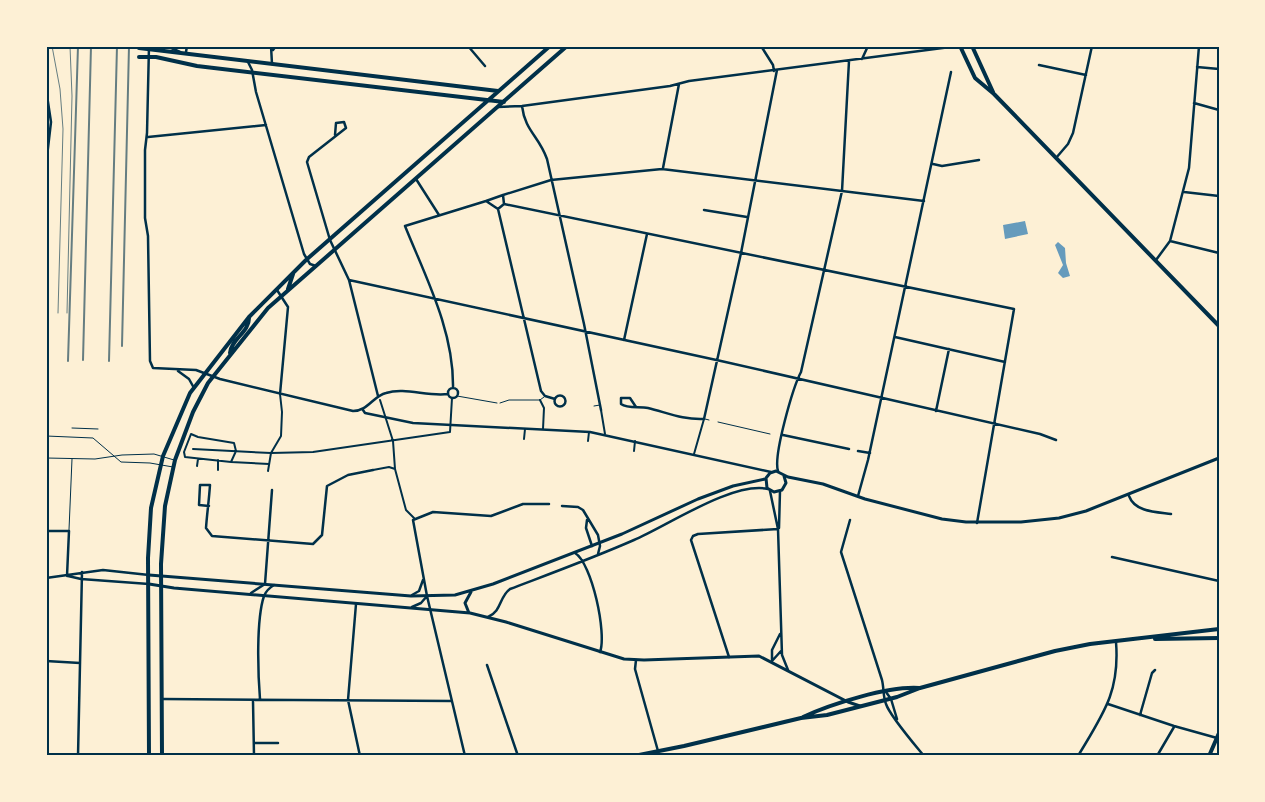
<svg xmlns="http://www.w3.org/2000/svg" width="1265" height="802" viewBox="0 0 1265 802" font-family="'Work Sans',sans-serif">
<style>
.water{fill:#669bbc}
.lines{fill:none;stroke-linecap:round;stroke-linejoin:round}
.service{stroke:#003049;stroke-width:1}
.pedestrian{stroke:#003049;stroke-width:2}
.minor{stroke:#003049;stroke-width:2.5}
.tertiary{stroke:#003049;stroke-width:3}
.secondary{stroke:#003049;stroke-width:4}
.tram{stroke:#657d81;stroke-width:1}
.rail{stroke:#657d81;stroke-width:2}
.neatline{fill:none;stroke:#003049;stroke-width:2}
</style>
<rect width="100%" height="100%" fill="#fdf0d5"/>
<path class="water" d="M1025 221 1028 234 1005 239 1003 225Z
M1058 242 1065 248 1066 263 1070 276 1063 278 1058 273 1063 265 1055 245Z"/>
<g class="lines">
<path class="service" d="M457 396 497 403
M500 403 509 400H540L544 397
M594 406 600 405
M705 419 709 420
M718 422 770 434
M72 428 98 429
M46 436 93 438 121 462 150 463 173 467
M46 458 95 459 122 455 154 454 174 460
M69 530 72 459"/>
<path class="pedestrian" d="M380 400 393 441 395 469
M540 400 544 408 543 429
M601 410 605 434
M191 434 198 437 234 443 236 451 231 462 185 457 184 452Z
M524 439 525 429
M588 441 589 432
M193 449 271 453 313 452 450 432 452 398
M634 451 635 441
M694 454 704 419
M231 462 269 464
M197 466 198 459
M395 469 406 510 414 518
M218 470V460
M373 470 389 467 395 469
M268 471 271 453 281 436 282 412 280 394"/>
<path class="minor" d="M149 46 147 133 145 150V218L148 236 150 361 153 368 196 370 220 379 353 411C368 411 373 396 386 393 405 387 428 397 448 394
M167 46 180 52
M271 46 272 64
M468 46 485 66
M761 46 773 65 774 71
M273 50 276 46
M186 52 187 46
M862 59 868 46
M248 62 252 70 256 92 304 254 310 264 316 266
M1039 65 1086 75
M1197 67 1219 69
M46 89 51 122 46 165
M1194 103 1219 110
M522 106C525 131 539 136 547 159L584 324 601 410
M498 107 522 106 670 86 689 81 958 46
M335 135 336 123 344 122 346 128 309 157 307 162 330 240 349 280 378 396
M148 137 266 125
M1056 158 1068 144 1073 133 1092 46
M933 164 942 166 979 160
M663 168 679 84
M416 179 439 215
M1184 192 1219 196
M503 195 551 180 662 169 924 201
M503 195 504 204 498 209 486 201Z
M504 204 1014 309 977 523
M498 209 541 391 545 396 555 399
M704 210 747 217
M1170 241 1219 253
M1156 260 1170 241 1189 168 1199 46
M349 280 721 361 1040 434 1056 440
M277 290 288 307 280 394
M895 337 1005 362
M624 340 647 234
M178 371 189 379 194 388
M453 388C454 331 426 278 405 226L486 201
M448 393a5 5 0 1 1 10 0a5 5 0 1 1-10 0Z
M554.5 401a5.5 5.5 0 1 1 11 0a5.5 5.5 0 1 1-11 0Z
M636 407 630 398H621V404C628 409 640 406 648 408 668 413 683 420 704 419L741 253 777 70
M363 410 365 413 413 423 590 432 771 472
M936 411 949 349
M783 435 849 449
M858 451 870 453
M778 471C773 456 793 387 801 372L842 191 849 61
M770 491 778 529 782 655 788 670
M858 496 868 460 951 72
M1129 496C1135 512 1156 512 1171 514
M209 506 199 505 200 485H210C209 500 207 514 206 528L212 536 313 544 322 535 327 486 348 475 373 470
M562 506 578 507 583 510 598 535 600 546 598 554
M587 520 586 528 592 546
M850 520 841 552 882 680C884 688 883 697 886 704 890 716 915 745 924 756
M779 528 780 491
M46 531H69L67 576
M575 553C592 563 607 634 600 652
M1112 557 1219 581
M68 576 81 579 149 584
M46 578 103 570 149 575
M251 593 265 584 272 490
M412 595 419 591 423 580
M356 604 348 700 360 756
M412 607 421 603 427 596
M488 617C502 611 499 597 510 589 552 573 593 558 634 540 667 526 733 481 768 489
M729 657 691 540 693 536 698 534 778 529
M636 660 635 669 658 751
M46 661 80 663
M772 661V650L780 634
M772 661 781 651
M487 665 518 756
M886 692 891 699 897 719
M163 699 452 701
M260 699C258 674 256 620 264 596 266 591 269 588 274 585
M253 701 254 756
M1108 704 1174 726 1217 738
M1140 715 1152 673 1155 670
M254 743H278
M78 756 82 572
M465 756 427 596 413 520 433 512 491 516 523 504H549
M1078 756C1103 714 1120 692 1116 642
M1157 756 1174 727"/>
<path class="tertiary" d="M784 476 786 483 782 490 774 492 767 488 766 478 770 473 776 471 788 477 823 484 865 499 942 519 966 522H1021L1059 518 1086 511 1219 458
M149 575 411 596 455 595 493 584 622 534 698 499 733 486 765 479
M149 584 174 588 470 613 506 622 624 659 644 660 759 656 848 702 860 706
M469 613 465 603 471 592"/>
<path class="secondary" d="M960 46 975 78 994 94 1219 326
M972 46 993 92
M139 48 498 91
M139 57H156L197 66 504 102
M46 71H47
M288 289 293 274
M230 353C231 339 250 332 249 317
M1155 639 1219 638
M803 717C831 704 888 686 919 688
M149 756 148 558 151 508 163 456 190 393 249 317 306 260 550 46
M162 756 161 564 165 506 175 460 193 412 208 383 268 308 567 46
M634 756 684 746 801 718 827 715 897 697 920 688 1055 651 1090 644 1219 629
M1209 756 1219 733"/>
<path class="tram" d="M52 46 60 89 63 129 58 313
M67 313 72 96 70 46"/>
<path class="rail" d="M122 346 129 46
M83 360 91 46
M68 361 78 46
M109 361 117 46"/>
</g>
<rect width="1265" height="802" fill="none" stroke="#fdf0d5" stroke-width="95"/>
<rect x="48" y="48" width="1170" height="706" class="neatline"/>
</svg>
